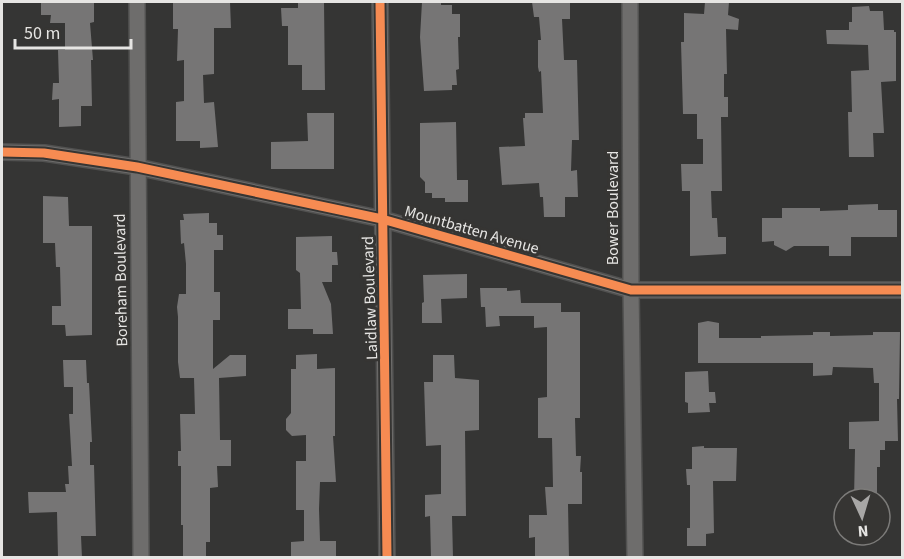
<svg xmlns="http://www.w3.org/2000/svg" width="904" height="559" viewBox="0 0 904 559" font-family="'Source Sans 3',sans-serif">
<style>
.building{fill:#767575}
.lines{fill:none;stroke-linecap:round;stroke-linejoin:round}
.minor-casing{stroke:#515150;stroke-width:18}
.minor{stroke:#6e6d6c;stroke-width:15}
.cycleway-casing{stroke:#363533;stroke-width:13}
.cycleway{stroke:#f68b52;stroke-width:9}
.labels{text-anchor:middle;stroke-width:6;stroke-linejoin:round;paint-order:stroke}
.street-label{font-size:16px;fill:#e6e5e3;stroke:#363533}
</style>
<rect width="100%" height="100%" fill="#353534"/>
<path class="building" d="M41 2H94V22L90 23 93 60H91L92 106H81V126L59 127V99L52 100 53 83H59L58 50H65V23H50L51 15H41Z
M173 2H230L231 28H214V74L203 75 204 103 214 102 218 147 200 148V141H176V102L184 101V60L177 61 178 29H173Z
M298 2H324L325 90H302V65H288V26H282L281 8H298Z
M422 2H441V5H452V14H460V37H458L459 69 456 70 457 85H452V90L424 91 420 37Z
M532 2H570V19H562L564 60H577L579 140H572L571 171 577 170 578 197H565V217H544L543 197H540L539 183 502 185 499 147 525 146 523 118H525V113H543L541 71 539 72 538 67V40H541L539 17H534Z
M705 2H729L728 15 739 19 738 30 726 29 727 74H724V97H728V117H721L722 191H711L712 218H717L718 237H726V254L690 256V191H682L681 164H703V139H697V114H683L681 42H684V13L704 14Z
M869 6 870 11H883L884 30H894V32H896V81L881 82 884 133H873L874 157H849L848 112H852L851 71 869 70 868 45 827 44 826 30H849V22H852V7Z
M307 113H334V169H271V142L308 141Z
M456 122 457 180H468V202H445V198H432V193H425V182L420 177V123Z
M43 196 68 197 69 226H92V335L66 336 65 325H52V306H61L60 267H56L55 243H43Z
M878 204V210H897V237H851V256H829V246H794L786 251 774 245V241L762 242V218H782V208H820V211L848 210V205Z
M209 213V223H217V235H223V250H214V292H220V320H213V369L230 355H246V376L219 378 220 440H231V466H217L218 487 210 488V542H206V558H183V525H181V466H178V451H181L180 414H195L194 378H180L178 362V317L177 307 179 294H186V264L184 243 181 244 180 220H184L183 214Z
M332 236V252H337L338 265H332V282H322L331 304 333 334H313V329H288V309H301L300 273 296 270V237Z
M467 274V298L441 299 442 323H422V303L424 302 423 275Z
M480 288H507V291L520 290 521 303H561V312H580V418H575L576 456H581L580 472H582V504H568L569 558H535V537L529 538V515H547L545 487H553L552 438H538V398L547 397V327L534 328V316H499L500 326 486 327 485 307H481Z
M708 321 719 323V338H761V336L813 335V332H830V336L873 335V332H900L899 399H897L898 441H885V450H880V467H877V499H854L855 449H849V422L879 421V383H874L873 368 833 367 832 375 813 376V363H698V323Z
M317 354V369L335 368V436H333L336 482H320L319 509 320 541H336V558H291V542L304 541V510H296V461H306V435L292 436 286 430V419L291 413V369H296V355Z
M433 355H454L455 378 479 380V430L465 431 466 516H452L453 558H431L430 516 425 517V495L441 494V445L426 446 424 382H433Z
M63 360H86L87 383H89L92 442H90V465H94L96 536H81L82 558H58L57 512 29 513 28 492H66L65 484H69L68 466H72L69 414H73V387H64Z
M708 371 709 392H715L716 403H709L710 412 688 413V403L685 402V372Z
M704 446V448H737L736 481H713L714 533 706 534V546H687V528H690V485H687L686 469H692V447Z"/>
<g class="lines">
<defs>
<path id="minor" d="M137 2 141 558
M380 2 387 558
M630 2 631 290 635 558
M2 152 44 153 137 167 382 219 631 290H902"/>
</defs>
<use href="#minor" class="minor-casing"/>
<use href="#minor" class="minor"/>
<defs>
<path id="cycleway" d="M380 2 387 558
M2 152 44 153 137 167 382 219 631 290H902"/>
</defs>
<use href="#cycleway" class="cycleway-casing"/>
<use href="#cycleway" class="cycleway"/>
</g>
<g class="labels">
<g class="street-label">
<text transform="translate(612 208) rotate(-90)" y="6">Bower Boulevard</text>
<text transform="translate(472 229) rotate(16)" y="6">Mountbatten Avenue</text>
<text transform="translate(120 280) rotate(-91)" y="6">Boreham Boulevard</text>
<text transform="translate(369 298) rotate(-92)" y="6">Laidlaw Boulevard</text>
</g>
</g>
<rect width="904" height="559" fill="none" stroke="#e6e5e3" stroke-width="6"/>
<g transform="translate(862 517) rotate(176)"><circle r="28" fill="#363533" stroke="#7c7b79" stroke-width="1.5"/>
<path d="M0-4.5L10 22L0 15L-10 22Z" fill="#a8a7a6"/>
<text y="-9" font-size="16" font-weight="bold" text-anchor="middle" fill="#e6e5e3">N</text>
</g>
<path d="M15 39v9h116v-9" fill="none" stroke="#e6e5e3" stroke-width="3"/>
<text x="24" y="39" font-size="18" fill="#e6e5e3" stroke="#363533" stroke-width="4.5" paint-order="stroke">50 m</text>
</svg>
